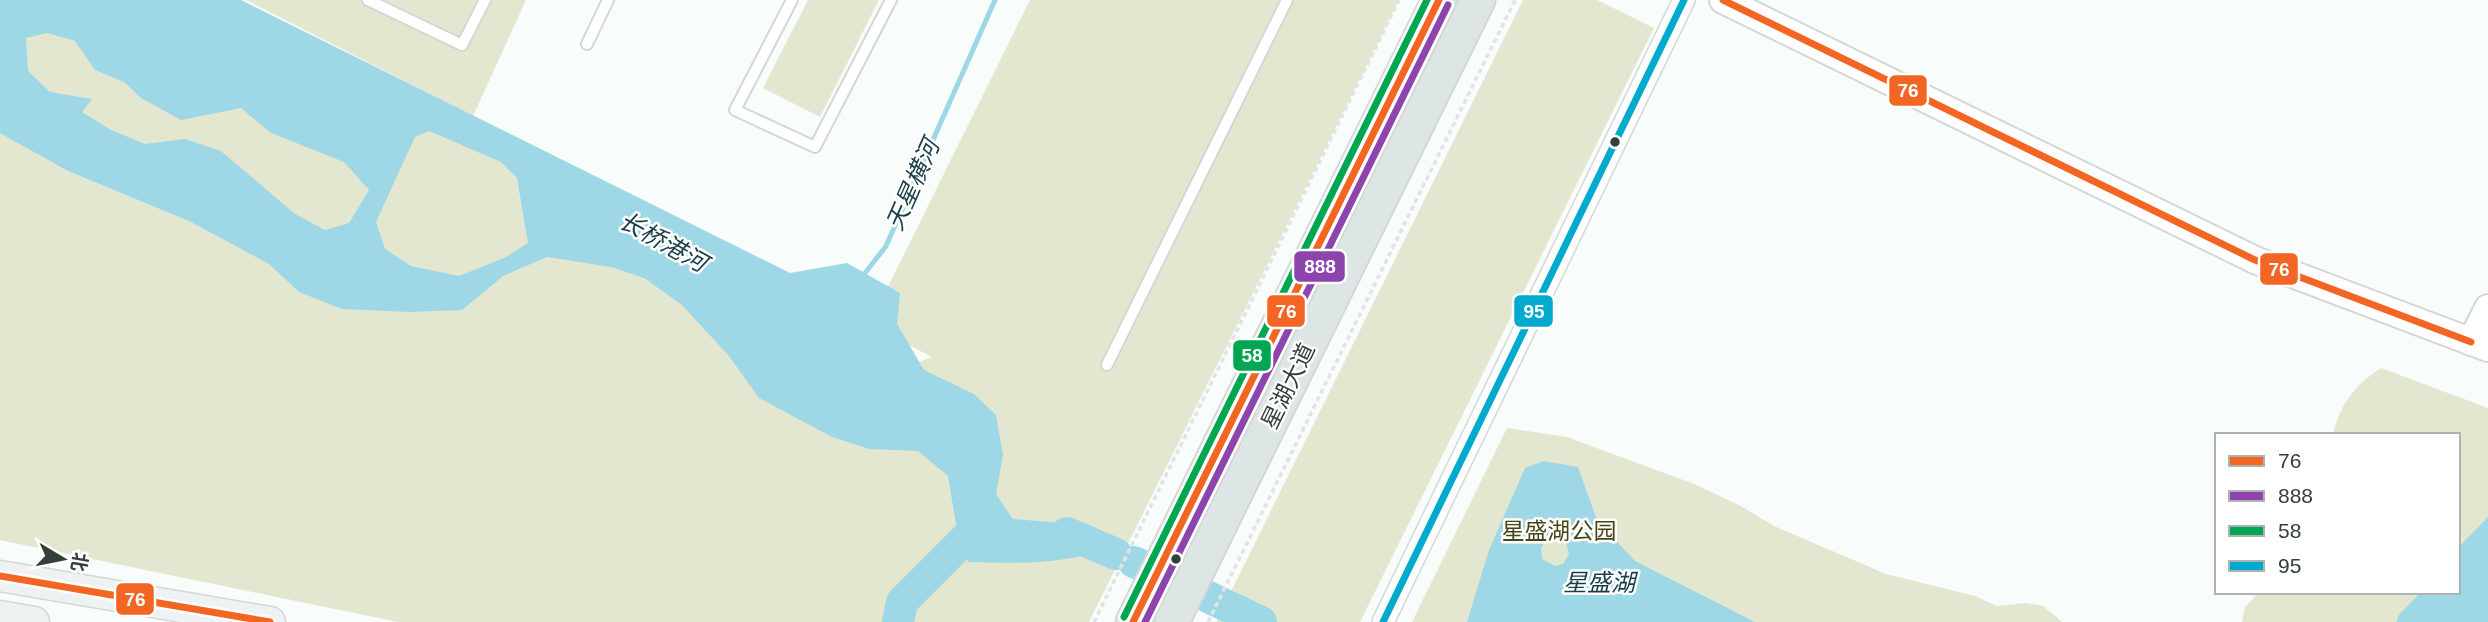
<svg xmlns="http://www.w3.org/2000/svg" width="2488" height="622" viewBox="0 0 2488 622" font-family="Arial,'Noto Sans SC',sans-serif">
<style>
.green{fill:#e3e7d0}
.water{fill:#9ed8e6;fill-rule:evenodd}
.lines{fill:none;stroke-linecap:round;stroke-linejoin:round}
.stream{stroke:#9ed8e6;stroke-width:5}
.river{stroke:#9ed8e6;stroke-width:32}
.service-casing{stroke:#d1d9d5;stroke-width:14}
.minor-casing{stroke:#d1d9d5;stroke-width:24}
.tertiary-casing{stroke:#d1d9d5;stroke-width:30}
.secondary-casing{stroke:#d1d9d5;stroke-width:33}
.primary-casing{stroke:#d4d8d6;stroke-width:37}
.path{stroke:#e2e4e3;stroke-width:3.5;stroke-dasharray:5 3.5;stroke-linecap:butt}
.service{stroke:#fefffe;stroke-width:10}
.minor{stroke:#fefffe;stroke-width:21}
.tertiary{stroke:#fefffe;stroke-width:26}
.secondary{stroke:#eef2f2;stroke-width:30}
.primary{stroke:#dee5e5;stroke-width:33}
.bus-1-casing{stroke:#fff;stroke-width:12}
.bus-2-casing{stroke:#fff;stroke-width:12}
.bus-3-casing{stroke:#fff;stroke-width:12}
.bus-4-casing{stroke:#fff;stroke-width:12}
.bus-1{stroke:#f26522;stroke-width:7}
.bus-2{stroke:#8e44ad;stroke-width:7}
.bus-3{stroke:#00a651;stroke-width:7}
.bus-4{stroke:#00a9ce;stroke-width:7}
.bus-dot{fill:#324039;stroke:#fff;stroke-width:2.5}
.labels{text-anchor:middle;stroke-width:5;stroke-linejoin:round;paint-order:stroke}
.street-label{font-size:23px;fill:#324039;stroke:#fff}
.park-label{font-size:23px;fill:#464716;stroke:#fff}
.water-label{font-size:24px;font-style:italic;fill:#183e48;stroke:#fff}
.line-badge{stroke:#fff;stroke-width:2.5}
.badge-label{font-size:19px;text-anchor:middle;font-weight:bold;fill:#fff}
</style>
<rect width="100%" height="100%" fill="#f8fcfa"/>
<path class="green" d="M0 0 462 135 859 385 932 357 869 325 1030 0H1399L1089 622H398L0 540Z
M246 0H526L473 116Z
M808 0H879L820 117 763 88Z
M1523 0H1597L1654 28 1360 622H1216Z
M2381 368 2488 408V622H2242L2245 607 2259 592H2458V435H2333C2339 405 2356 384 2381 368Z
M1507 428 1567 437 1694 484 1739 505 1774 526 1886 574 1975 596 1997 606 2026 603 2043 606 2062 622H1412Z"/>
<path class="water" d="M0 0H241L790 273 847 263 900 293 897 324 924 370 974 394 996 415 1003 455 996 494 1013 519 1075 524 1115 544C1070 566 1018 563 968 562L957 530 948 476 918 451 869 449 832 437 759 398 729 356 682 305 644 278 611 267 547 257 503 276 462 310 410 312 342 309 299 292 269 264 189 221 68 171 0 133ZM47 33 75 41 95 70 124 82 141 98 181 120 241 108 271 133 344 162 369 190 349 223 325 230 295 214 221 151 185 139 145 144 111 130 82 112 92 99 50 92 28 71 26 38ZM429 131 501 162 517 178 528 243 504 258 459 276 411 266 385 249 376 222 415 137Z
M1544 461 1578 467 1597 520 1635 561 1755 622H1467L1489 550 1525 468ZM1560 538 1566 542 1569 554 1563 564 1555 566 1542 559 1541 549 1546 539Z
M2488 517V622H2396L2399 615 2421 592H2458V548Z"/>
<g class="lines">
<path class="stream" d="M862 277 886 246 995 0"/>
<path class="river" d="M1067 533 1116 554
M1134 562 1261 622
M898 622 902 602 980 524"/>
<defs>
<path id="service" d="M368 0 462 45 485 0
M792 0 735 110 815 147 891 0
M587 44 608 0
M1107 365 1287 0"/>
<path id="minor" d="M1383 622 1684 0"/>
<path id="tertiary" d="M1723 0 2255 260 2488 348
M2471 342 2488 308"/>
<path id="secondary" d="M0 576 270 622
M0 616 34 622"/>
<path id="primary" d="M1133 622 1439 0
M1172 622 1478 0"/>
</defs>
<use href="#service" class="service-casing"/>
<use href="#minor" class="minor-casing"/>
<use href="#tertiary" class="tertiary-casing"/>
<use href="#secondary" class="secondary-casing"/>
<use href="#primary" class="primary-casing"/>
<path class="path" d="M1094 622 1399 0
M1208 622 1515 0"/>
<use href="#service" class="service"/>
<use href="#minor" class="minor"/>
<use href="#tertiary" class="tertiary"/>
<use href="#secondary" class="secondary"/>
<use href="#primary" class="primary"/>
<defs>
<path id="bus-1" d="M1723 0 2255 260 2471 342
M0 576 270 622
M1133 622 1439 0"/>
<path id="bus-2" d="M1145 622 1448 5"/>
<path id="bus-3" d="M1124 617 1427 0"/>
<path id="bus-4" d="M1383 622 1684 0"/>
</defs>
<use href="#bus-1" class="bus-1-casing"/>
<use href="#bus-2" class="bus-2-casing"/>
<use href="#bus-3" class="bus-3-casing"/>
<use href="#bus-4" class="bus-4-casing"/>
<use href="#bus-1" class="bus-1"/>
<use href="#bus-2" class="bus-2"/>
<use href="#bus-3" class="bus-3"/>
<use href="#bus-4" class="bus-4"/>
</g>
<g class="bus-dot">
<circle cx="1615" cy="142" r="6"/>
<circle cx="1176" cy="559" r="6"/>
</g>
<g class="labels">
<g class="street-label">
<text transform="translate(1288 386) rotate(-64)" y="8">星湖大道</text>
</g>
<g class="park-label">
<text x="1559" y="539">星盛湖公园</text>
</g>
<g class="water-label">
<text transform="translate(913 185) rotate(-66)" y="8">天星横河</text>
<text transform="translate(663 242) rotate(29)" y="8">长桥港河</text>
<text x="1599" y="591">星盛湖</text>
</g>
</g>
<g class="line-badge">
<rect x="1888" y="74" width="40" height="33" rx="7" fill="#f26522"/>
<rect x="1293" y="250" width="53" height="33" rx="7" fill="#8e44ad"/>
<rect x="2259" y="252" width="40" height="34" rx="7" fill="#f26522"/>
<rect x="1266" y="294" width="40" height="34" rx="7" fill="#f26522"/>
<rect x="1513" y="294" width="41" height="34" rx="7" fill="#00a9ce"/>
<rect x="1232" y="339" width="40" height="33" rx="7" fill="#00a651"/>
<rect x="115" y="582" width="40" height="34" rx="7" fill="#f26522"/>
</g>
<g class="badge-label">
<text x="1908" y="97">76</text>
<text x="1320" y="273">888</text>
<text x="2279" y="276">76</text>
<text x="1286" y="318">76</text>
<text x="1534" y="318">95</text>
<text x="1252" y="362">58</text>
<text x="135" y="606">76</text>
</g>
<rect x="2215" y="433" width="245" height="161" fill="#ffffff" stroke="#adb3b0" stroke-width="2"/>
<rect x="2229" y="456" width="35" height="10" fill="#f26522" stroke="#adb3b0" stroke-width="2"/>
<text x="2278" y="468" font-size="21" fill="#324039">76</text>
<rect x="2229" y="491" width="35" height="10" fill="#8e44ad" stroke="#adb3b0" stroke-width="2"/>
<text x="2278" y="503" font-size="21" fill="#324039">888</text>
<rect x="2229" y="526" width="35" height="10" fill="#00a651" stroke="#adb3b0" stroke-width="2"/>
<text x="2278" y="538" font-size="21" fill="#324039">58</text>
<rect x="2229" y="561" width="35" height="10" fill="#00a9ce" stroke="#adb3b0" stroke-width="2"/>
<text x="2278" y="573" font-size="21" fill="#324039">95</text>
<g transform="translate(63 559) rotate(100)" stroke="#ffffff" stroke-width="5" paint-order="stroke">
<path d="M0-5L12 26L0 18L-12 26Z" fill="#324039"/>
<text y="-10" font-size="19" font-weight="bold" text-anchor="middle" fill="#324039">北</text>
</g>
</svg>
